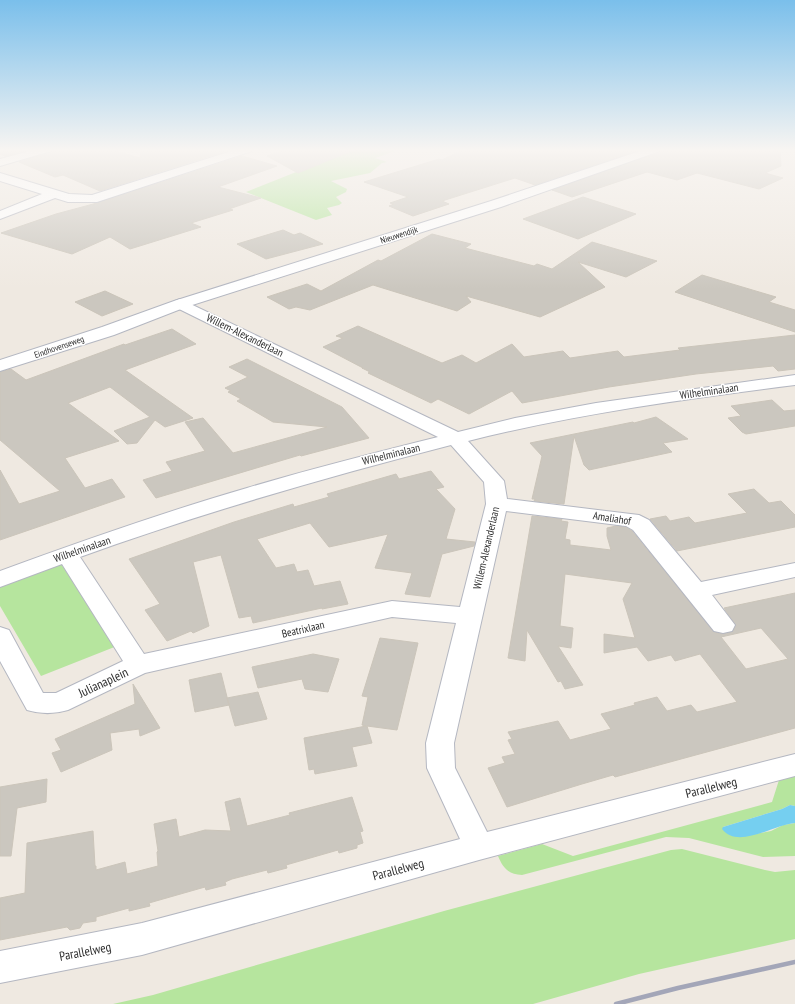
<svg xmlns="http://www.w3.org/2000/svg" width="795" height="1004" viewBox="0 0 795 1004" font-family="'PT Sans Narrow',sans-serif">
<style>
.green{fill:#b6e59e}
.water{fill:#75cff0}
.building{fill:#cbc7bf;stroke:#cbc5ba;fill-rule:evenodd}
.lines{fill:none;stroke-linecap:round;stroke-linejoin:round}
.minor-casing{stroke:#b4b7c1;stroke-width:2}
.secondary-casing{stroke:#b4b7c1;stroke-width:2}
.minor{fill:#fff;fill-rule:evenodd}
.secondary{fill:#fff;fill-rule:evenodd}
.rail{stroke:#a3a6b8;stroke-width:4.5}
.labels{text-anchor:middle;stroke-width:3;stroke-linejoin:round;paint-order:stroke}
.far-street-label{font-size:9px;fill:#2e2e2e;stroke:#fff}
.street-label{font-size:11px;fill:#2e2e2e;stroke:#fff}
.near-street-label{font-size:13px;fill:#2e2e2e;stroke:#fff}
</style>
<rect width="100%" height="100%" fill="#efe9e1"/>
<path class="green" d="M354 149H401L375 158 387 162 382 163 370 173 331 181 347 189 346 192 336 197 342 203 339 205 327 208 332 215 316 220 246 192Z
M61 564 117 646 41 676 0 606V587Z
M795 776V806L790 805 782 809 723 827 739 837 771 831 783 825 795 823V856L763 857 689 838 666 837 522 875C508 874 503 868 498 856L542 844 573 856 772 802 779 780Z
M682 849 765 870 775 872 795 870V939L639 974 533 1004H113L153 995 444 911 671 850Z"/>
<path class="water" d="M790 805 795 806V823C775 824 738 850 722 829L723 827 782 809Z"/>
<path class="building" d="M0 149H33L5 156 0 154Z
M54 149H87L97 152 109 149 140 158 141 149H216L226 151 100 191 63 175 55 177 19 162 51 152Z
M287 149H356L298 173 267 156Z
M464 149H642L535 185 515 178 442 201 449 204 413 216 389 206 394 204 390 203 408 197 364 182 439 159 442 160Z
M664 149H780L781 166 765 173 783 178 759 189 697 173 677 180 647 172 572 197 552 190 660 152Z
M242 156 277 166 218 187 261 198 229 209 233 210 191 223 201 227 130 249 110 237 72 254 1 233 56 214 97 203Z
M583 197 636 214 578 239 523 219Z
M283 230 294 235 300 233 323 244 266 259 237 244Z
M432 234 471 244 465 248 534 266 537 264 552 269 592 242 657 261 626 277 578 262 605 287 540 317 466 296 471 302 457 311 373 285 310 310 296 307 289 309 267 297 307 284 321 291 378 260 381 261Z
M702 275 776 297 769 302 795 310V332L675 292Z
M105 291 133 304 102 316 75 302Z
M358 326 442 363 462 355 476 363 512 344 524 357 563 351 570 358 618 351 624 357 680 350 678 348 795 335V369L778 371 773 366 696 374 609 387 522 403 512 391 469 414 438 399 431 403 368 373 370 372 362 368H363L323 347 343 338 336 336Z
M172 329 196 344 125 370 193 418 165 427 155 420 137 443 127 444 114 431 150 417 110 387 68 403 119 441 65 458 85 488 112 479 125 497 0 540V470L19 504 60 491 0 440V372L11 369 26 380 124 344 125 345Z
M247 359 342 407 369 438 301 456 300 455 156 498 143 480 172 471 166 462 205 451 185 422 203 418 233 453 327 427 273 422 237 401 241 399 228 392 231 391 225 388 248 377 229 367Z
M772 400 784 411 795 410V426L746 434 742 432 728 418 741 416 731 406Z
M656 417 688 439 663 443 672 452 589 470 584 465 574 436 564 504 534 501 535 499H532L542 456 530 443 633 422 634 423Z
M431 471 444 487 436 489 455 509 446 539 475 542 474 546 442 554 430 597 405 594 412 573 375 568 388 534 329 547 310 523 257 539 276 568 294 564 297 572 308 570 314 586 340 581 348 604 322 609V608L253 623 251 616 239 618 221 555 193 562 209 626 193 633 191 631 167 641 145 610 160 604 129 559 234 522 293 504 294 507 329 497 327 494 396 474 399 479Z
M754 489 769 503 781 501 795 515V527L677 551 650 519 666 516 670 521 689 517 695 523 747 513 728 494Z
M532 516 562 519 561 521 568 522 565 539 570 540V545L611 550 607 536V528L616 526 626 527 632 531 714 632 723 634 732 632 736 626 724 608 795 593V728L615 777 613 775 582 784 507 807 488 768 505 763 502 757 515 754 508 740 512 739 508 732 558 721 570 740 611 729 601 714 635 705 634 703 657 697 667 711 691 705 697 712 737 702 700 654 675 661 671 655 648 661 637 647 604 653V634L635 638 623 599 632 583 565 574 560 626 573 628 571 648 558 646 583 685 565 689 561 681 558 682 527 630 525 661 508 658ZM761 628 788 659 746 669 721 637Z
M380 638 418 643 397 730 367 726 372 743 352 747 357 766 315 774 314 769 309 770 304 738 366 726 362 725 368 697 362 696Z
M313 654 339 659 328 692 305 689 302 679 258 688 252 667Z
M221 673 229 705 195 712 189 680Z
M133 684 160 728 140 736 139 729 110 733 112 750 61 772 52 753 61 750 55 739 135 704Z
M258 692 267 719 235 726 227 698Z
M47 779 46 802 17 808 11 856H0V787Z
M352 797 363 831 360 832 363 843 357 845V848L339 853 338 850 286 865 287 868 268 873 267 870 232 879 225 882 226 885 206 890 205 887 149 903 150 906 129 911V908L96 917V921L83 923 80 928 70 930 67 927 0 940V898L25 893 27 843 93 831 95 866H96V870L125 862 127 874 158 866 157 852 158 851 154 824 176 819 179 837 205 830 231 831 225 802 240 798 247 826 290 815 289 813Z"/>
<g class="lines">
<defs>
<path id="minor" d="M37 149H53L51 151 0 166V159Z
M238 149H254L252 151 97 202H68L55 198 0 219V211L42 194 0 181V173L69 194 92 195Z
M180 299 458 432 515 418 596 403 795 375V385C686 399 575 414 468 441L504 481 507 499 639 515 649 520 701 582 795 563V577L712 595 735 625 732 631 723 633 714 631 633 530 626 526 506 511 454 743 455 768 487 832 795 754V776L479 860 142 955 0 983V951L142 923 460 839 427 768 426 743 456 623 392 617 145 673 68 710C55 714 40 714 27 710L0 661V627L9 630 43 693H56L123 661 62 564 0 587V571C82 541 164 512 247 488 310 469 374 453 438 437L175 307 172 304 175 301ZM451 445 484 482 486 504 460 607 392 601 144 654 80 557C202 513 326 477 451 445Z"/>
<path id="secondary" d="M646 149H662L660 151 501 207 186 307 114 335 0 371V360L102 327 174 301 491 201Z"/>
</defs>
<use href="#minor" class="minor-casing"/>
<use href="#secondary" class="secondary-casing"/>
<use href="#minor" class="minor"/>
<use href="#secondary" class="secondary"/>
<path class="rail" d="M616 1004 678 988 795 962"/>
</g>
<linearGradient id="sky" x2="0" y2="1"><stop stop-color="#7abfeb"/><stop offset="0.52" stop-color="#f8f5f2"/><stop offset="1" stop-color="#f8f5f2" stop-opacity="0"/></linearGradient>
<rect width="795" height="289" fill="url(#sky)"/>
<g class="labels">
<g class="far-street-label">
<text transform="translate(399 235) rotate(-18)" y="3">Nieuwendijk</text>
<text transform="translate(59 347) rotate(-19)" y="3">Eindhovenseweg</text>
</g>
<g class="street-label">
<text transform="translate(245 335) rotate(26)" y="4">Willem-Alexanderlaan</text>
<text transform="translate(709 391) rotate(-8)" y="4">Wilhelminalaan</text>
<text transform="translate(391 454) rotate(-14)" y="4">Wilhelminalaan</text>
<text transform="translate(612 518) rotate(9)" y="4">Amaliahof</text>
<text transform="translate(486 548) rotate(-77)" y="4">Willem-Alexanderlaan</text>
<text transform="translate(82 549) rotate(-19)" y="4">Wilhelminalaan</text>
<text transform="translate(303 629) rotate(-13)" y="4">Beatrixlaan</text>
</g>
<g class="near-street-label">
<text transform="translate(103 682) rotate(-25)" y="5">Julianaplein</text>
<text transform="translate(711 787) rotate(-14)" y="5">Parallelweg</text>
<text transform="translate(398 869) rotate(-15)" y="5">Parallelweg</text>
<text transform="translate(85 951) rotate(-11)" y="5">Parallelweg</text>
</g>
</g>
</svg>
